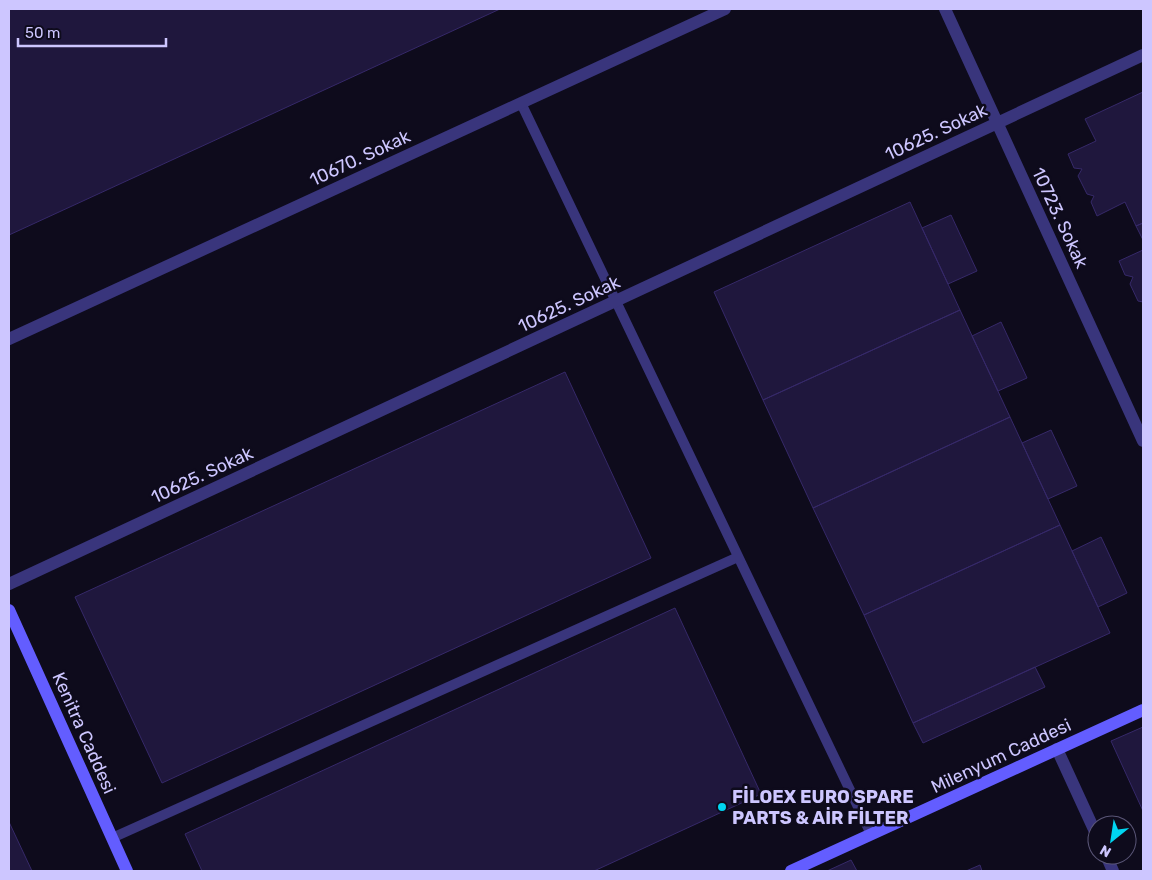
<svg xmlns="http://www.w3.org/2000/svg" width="1152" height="880" viewBox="0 0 1152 880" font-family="Rubik,sans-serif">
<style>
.building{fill:#1f173d;stroke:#362969}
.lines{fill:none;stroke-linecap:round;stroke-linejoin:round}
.lane{stroke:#39357c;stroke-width:10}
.street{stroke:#39357c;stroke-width:12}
.secondary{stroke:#635dff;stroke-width:12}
.poi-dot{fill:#00d5f1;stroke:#0e0b1c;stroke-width:2}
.labels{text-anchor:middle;stroke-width:5;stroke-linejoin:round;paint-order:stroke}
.street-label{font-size:18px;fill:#cdc6ff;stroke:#0e0b1c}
.poi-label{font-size:18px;font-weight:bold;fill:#cdc6ff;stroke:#0e0b1c;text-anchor:start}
</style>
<rect width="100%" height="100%" fill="#0e0b1c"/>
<path class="building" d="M9 9H500L9 235Z
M1143 92V223L1136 226 1125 202 1097 216 1091 202 1094 196 1087 194 1078 176 1082 169 1074 168 1068 154 1096 141 1085 119Z
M910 202 960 310 763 400 714 292Z
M951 215 977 271 948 284 922 228Z
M1143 223V240L1136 226Z
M1143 250V302L1138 301 1130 284 1133 277 1125 275 1119 261Z
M960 310 1010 417 813 508 763 400Z
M1001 322 1027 378 998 391 972 336Z
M565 372 651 558 162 783 75 597Z
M1010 417 1060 525 864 615 813 508Z
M1051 430 1077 486 1048 499 1022 443Z
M1060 525 1110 633 913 723 864 615Z
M1101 537 1127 593 1098 607 1072 551Z
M675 608 761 794 594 871H202L185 834Z
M1035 667 1045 687 923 743 913 723Z
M1143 727V811L1111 741Z
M9 822 32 871H9Z
M851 860 857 871H827Z
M980 865 982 871H966Z"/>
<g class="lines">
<path class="lane" d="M521 103 871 834
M112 838 738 557"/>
<path class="street" d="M945 9 1143 441
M9 339 725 9
M9 584 1143 55
M1057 749 1097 836
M1106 855 1113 871"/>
<path class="secondary" d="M9 610 127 871
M791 871 1143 710"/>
</g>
<circle class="poi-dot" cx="722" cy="807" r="5"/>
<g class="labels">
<g class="street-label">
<text transform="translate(936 132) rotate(-25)" y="6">10625. Sokak</text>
<text transform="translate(360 158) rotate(-25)" y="6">10670. Sokak</text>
<text transform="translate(1060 218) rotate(65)" y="6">10723. Sokak</text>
<text transform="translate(569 304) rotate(-25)" y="6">10625. Sokak</text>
<text transform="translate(202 475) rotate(-25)" y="6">10625. Sokak</text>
<text transform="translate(84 733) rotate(66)" y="6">Kenitra Caddesi</text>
<text transform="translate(1001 756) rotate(-25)" y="6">Milenyum Caddesi</text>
</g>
<g class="poi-label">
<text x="732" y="803">FİLOEX EURO SPARE<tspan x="732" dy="21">PARTS &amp; AİR FİLTER</tspan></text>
</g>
</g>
<rect width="1152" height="880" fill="none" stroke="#cdc6ff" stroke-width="20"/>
<g transform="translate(1112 840) rotate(210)"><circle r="24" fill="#0e0b1c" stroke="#5a5677"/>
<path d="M0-4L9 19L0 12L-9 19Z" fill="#00d5f1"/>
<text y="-8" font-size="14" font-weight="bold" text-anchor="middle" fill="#cdc6ff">N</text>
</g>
<path d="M18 38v8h148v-8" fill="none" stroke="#cdc6ff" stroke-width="2.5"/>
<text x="25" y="38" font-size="15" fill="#cdc6ff" stroke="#0e0b1c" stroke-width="4" paint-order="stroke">50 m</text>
</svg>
